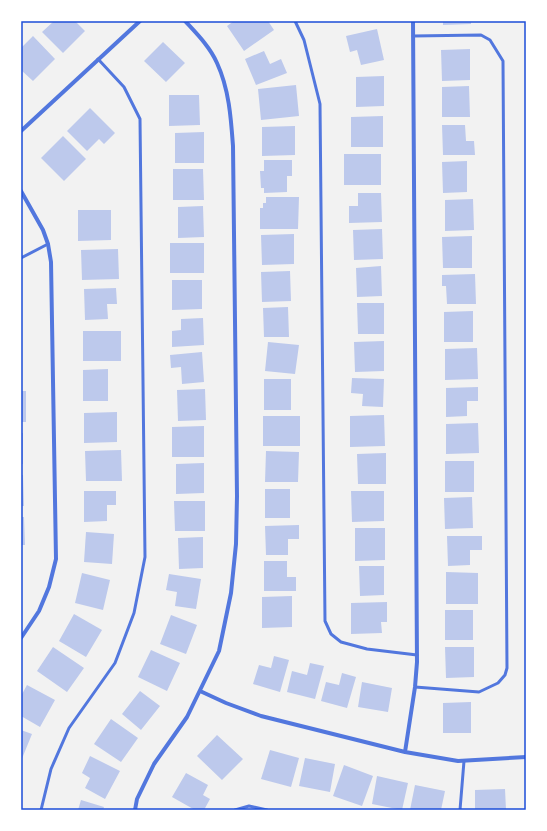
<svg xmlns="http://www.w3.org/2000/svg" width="547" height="831" viewBox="0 0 547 831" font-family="Commissioner,sans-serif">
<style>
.building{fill:#bdc9ec}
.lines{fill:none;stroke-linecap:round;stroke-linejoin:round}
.service{stroke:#5277de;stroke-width:3}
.minor{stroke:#5277de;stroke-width:4}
.neatline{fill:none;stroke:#1d4ed8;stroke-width:1.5}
</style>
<rect width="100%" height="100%" fill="#f2f2f2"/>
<path class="building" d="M54 21H75L85 31 63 53 42 32Z
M234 21H268L274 30 244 51 227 26Z
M443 21H471V24L443 25Z
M377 29 384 60 361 65 357 50 350 52 346 36Z
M33 36 55 59 33 81 21 70V59L22 58 21 57V48Z
M163 42 185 63 166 82 144 61Z
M470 49V80L442 81 441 50Z
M264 51 270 64 281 59 287 73 256 85 245 59Z
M384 76V106L356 107V77Z
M296 85 299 116 261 120 258 89Z
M469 86 470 117H442V87Z
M169 95H199L200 125 169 126Z
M90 108 115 133 104 144 99 139 87 151 67 131Z
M383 116V147H351V117Z
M442 125H465L466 141H474L475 155H443Z
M295 126V155L262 156V127Z
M204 132V163H175V133Z
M63 136 86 159 64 181 41 158Z
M344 154H381V185H344Z
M264 160H292V176H287V192L264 193V188H261L260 171H264Z
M467 161V192L443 193 442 162Z
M173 169H203L204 200H173Z
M358 193H381L382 222 349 223V206H358Z
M266 197H299L298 229H260V208H263V203H266Z
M473 199 474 230 445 231V200Z
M203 206 204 237 178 238V207Z
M78 210H111V240L78 241Z
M382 229 383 259 354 260 353 230Z
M294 234V264L262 265 261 235Z
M472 236V268H443L442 237Z
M170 243H204V273H170Z
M118 249 119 279 82 280 81 250Z
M381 266 382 296 357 297 356 268Z
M290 271 291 301 262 302 261 272Z
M475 274 476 304H447L446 286H442V275Z
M172 280H202V309L172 310Z
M116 288 117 304H107L108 319 85 320 84 289Z
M357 303H384V334H358Z
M288 307 289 337H264L263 308Z
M473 311V342H444V312Z
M203 318 204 345 172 347V331L181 330V319Z
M83 331H121V361H83Z
M384 341V371L355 372 354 342Z
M268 342 299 345 295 374 265 371Z
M477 348 478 379 445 380V349Z
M202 352 204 382 182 384 181 367 171 368 170 355Z
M108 369V401H83V370Z
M352 378 384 379 383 407 362 406 363 394 351 393Z
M264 379H291V410H264Z
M478 387V401H467V416L446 417V388Z
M205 389 206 420 178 421 177 390Z
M21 391H26V422H21Z
M117 412V442L84 443V413Z
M384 415 385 446 350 447V416Z
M263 416H300V446H263Z
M478 423 479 453 446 454V424Z
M204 426V457H172V427Z
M21 433H23V464H21Z
M121 450 122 481H86L85 451Z
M266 451 299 452 298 482H265Z
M386 453V484H358L357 454Z
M445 461H474V492H445Z
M204 463V493L176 494V464Z
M21 475H23L24 506H21Z
M265 489H290V518H265Z
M84 491H116V505H107V521L84 522Z
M351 491H384V521L352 522Z
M472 497 473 528 445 529 444 498Z
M174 501H205V531H175Z
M21 517H24L25 545H21Z
M299 525V539H288V555H266L265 526Z
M355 528H385V560L355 561Z
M86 532 114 534 112 564 84 562Z
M447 536H482V550H470V565L448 566Z
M203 537V568L179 569 178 538Z
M264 561H287V577H296V591H264Z
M359 566H384V595L360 596Z
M446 572 478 573V604H446Z
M82 573 110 580 103 610 75 603Z
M169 574 201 579 196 609 175 606 177 592 166 590Z
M292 596V627L262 628V597Z
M387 602V622H381L382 633 351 634V603Z
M445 610H473V640H445Z
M74 614 102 630 86 657 59 641Z
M171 615 197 625 186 654 160 644Z
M53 647 84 668 67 692 37 671Z
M445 647H474V677L446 678Z
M151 650 180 663 167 691 138 677Z
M274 656 289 660 280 692 253 684 259 665 271 668Z
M310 663 324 666 315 699 287 692 292 671 307 675Z
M342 673 356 677 347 708 321 701 326 682 339 685Z
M362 682 392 688 388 712 358 707Z
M27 685 55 700 40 727 21 716V696Z
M140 691 160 706 141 730 122 714Z
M471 702V733H443V703Z
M111 719 138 738 121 762 94 744Z
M21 730 32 734 21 761Z
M217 735 243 759 222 780 197 756Z
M270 750 299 758 291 787 261 779Z
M90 756 120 771 105 799 85 788 90 778 82 773Z
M305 758 335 764 330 792 299 786Z
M344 765 373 776 362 806 333 796Z
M186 773 208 785 203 795 210 799 204 810H195L172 797Z
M377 776 408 783 402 810 372 804Z
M415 785 445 791 441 810H410Z
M505 789 506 810H475V790Z
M81 800 104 807 103 810H78Z"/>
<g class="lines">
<path class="service" d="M295 21 304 40 320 104 325 621 331 634 341 642 367 649 417 655
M413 36 481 35 490 40 503 61 507 668 505 675 498 683 479 692 415 687
M21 258 48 244
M41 810 51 769 69 728 115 663 134 613 145 557 140 119 124 87 98 59
M235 810 249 806 267 810
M460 810 464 761"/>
<path class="minor" d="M21 131 140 21
M21 191 43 230 48 244 51 262 56 559 49 587 39 611 21 638
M200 691 226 703 261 716 405 752 458 761 526 757
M405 752 415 687 417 662 413 21
M135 810 137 799 154 764 187 717 219 651 231 593 236 544 237 496 233 146C231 118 229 89 217 63 210 47 197 34 185 21"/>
</g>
<rect width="547" height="831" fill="none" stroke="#ffffff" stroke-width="44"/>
<rect x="22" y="22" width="503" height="787" class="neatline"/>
</svg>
